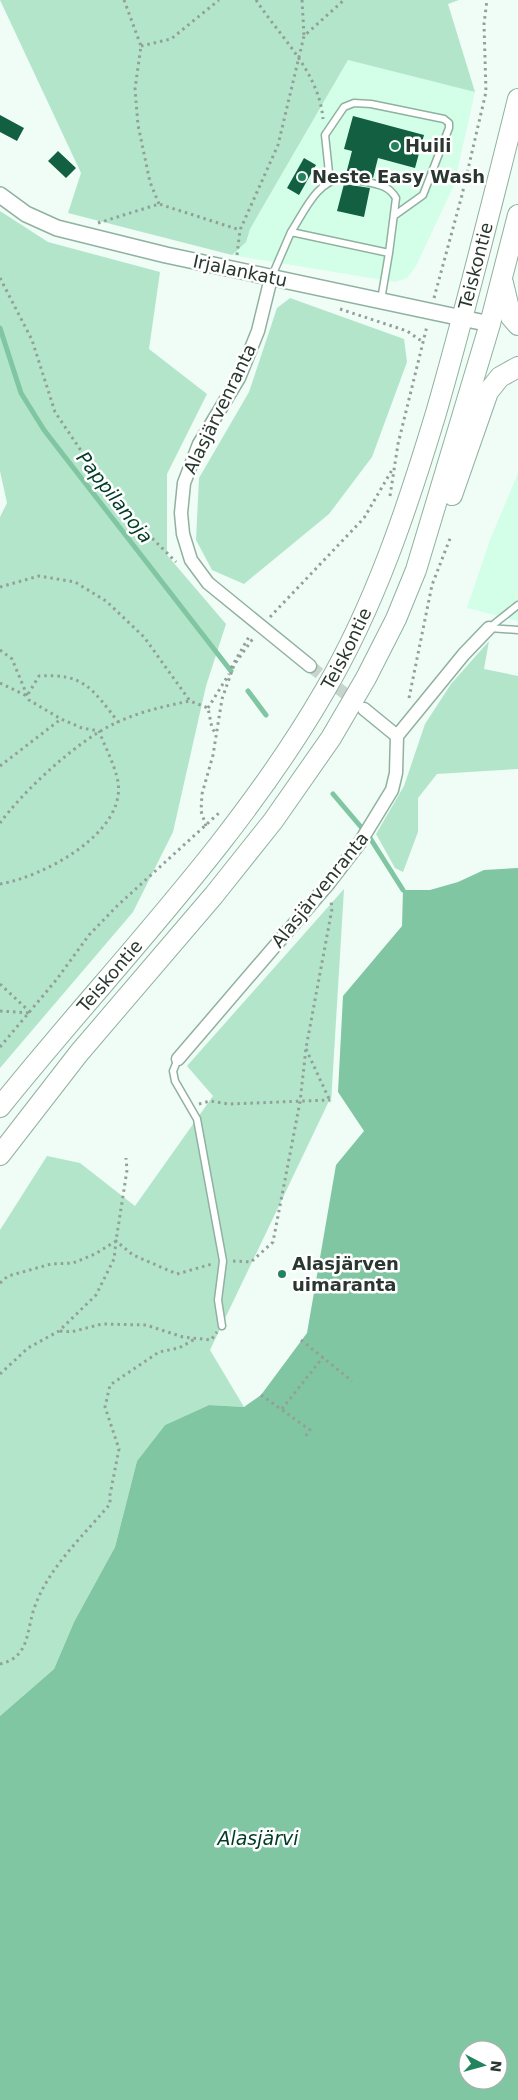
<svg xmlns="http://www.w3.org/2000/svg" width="518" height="2100" viewBox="0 0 518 2100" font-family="'DejaVu Sans',sans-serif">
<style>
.built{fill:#d3fee7}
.green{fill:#b3e5cb}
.water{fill:#80c6a3;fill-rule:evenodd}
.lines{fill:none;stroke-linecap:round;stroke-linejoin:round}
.stream{stroke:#80c6a3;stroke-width:5}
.building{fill:#135f41}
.minor-tunnel{stroke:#c7d5ce;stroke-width:12;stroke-dasharray:12 6;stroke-linecap:butt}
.service-casing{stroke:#90b1a0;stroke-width:9}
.minor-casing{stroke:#90b1a0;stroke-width:15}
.tertiary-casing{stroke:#90b1a0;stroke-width:18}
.trunk-casing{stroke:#90b1a0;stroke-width:22}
.path{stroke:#92a099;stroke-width:3;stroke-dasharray:2.5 4;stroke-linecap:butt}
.service{stroke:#fff;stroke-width:6}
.minor{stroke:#fff;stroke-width:12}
.tertiary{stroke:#fff;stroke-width:15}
.trunk{stroke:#fff;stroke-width:20}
.poi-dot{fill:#22845d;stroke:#fff;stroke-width:2}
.labels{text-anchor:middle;stroke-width:5;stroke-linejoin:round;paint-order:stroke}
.poi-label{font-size:18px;font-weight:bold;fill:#293730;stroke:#fff;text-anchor:start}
.street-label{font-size:18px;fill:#293730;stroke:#fff}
.water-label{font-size:19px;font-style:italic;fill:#003c26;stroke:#fff}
</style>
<rect width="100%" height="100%" fill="#effdf6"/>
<path class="built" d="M348 60 475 92 454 185 416 266 407 278 395 282 232 255 240 230 250 229Z
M518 473V621L467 608 490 540Z"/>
<path class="green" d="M0 0H459L448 4 475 92 348 60 250 229 246 242 232 255 68 213 81 173Z
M0 211 48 242 160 272 149 349 207 394 167 474V555L226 624 206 686 173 832 133 912 0 1068V517L7 503 0 471Z
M290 298 404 339 407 362 372 457 329 514 244 584 212 570 196 540 199 478 249 392 277 308Z
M489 641 484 669 518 676V769L437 774 418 798V832L403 872 395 868 376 834 404 786 425 724 451 684Z
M344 889 331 1103 329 1101 210 1350 244 1407 209 1405 165 1425 137 1461 115 1547 74 1622 54 1669 0 1716V1230L47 1156 80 1163 135 1206 213 1096 187 1066Z"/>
<path class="water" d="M518 868V2100H0V1716L54 1669 74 1622 115 1547 137 1461 165 1425 209 1405 244 1407 261 1395 307 1333 336 1165 364 1131 338 1092 343 996 402 926 403 890H430L458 882 484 870ZM468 2050H498V2080H468Z"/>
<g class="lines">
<path class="stream" d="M0 328 21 393 44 430 231 671
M248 691 266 715
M333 794 361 827
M370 838 403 890"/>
</g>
<path class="building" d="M0 115 24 128 17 141 0 132Z
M353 116 424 135 415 168 378 158 373 178 346 174 352 151 344 149Z
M58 151 76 168 66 178 48 161Z
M304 158 316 165 299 195 287 188Z
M344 184 370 188 364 217 337 211Z"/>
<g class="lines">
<path class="minor-tunnel" d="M310 666 357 703"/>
<defs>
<path id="service" d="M330 182 325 135 344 107 354 103 371 104 444 119 449 123V128L423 195 395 215
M291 232C303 214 318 178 343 179 351 179 359 181 367 182 380 185 389 186 396 198L389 253
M272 276 291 232 389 253 381 300
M489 628 518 605
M489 628 518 630
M178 1059 173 1071 175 1081 197 1119 223 1261 218 1300 222 1326"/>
<path id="minor" d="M271 278 258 331 239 378 199 444 184 483 181 513 183 534 191 560 208 583 310 666
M397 736 464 654 489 628
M178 1059 329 883 359 844 392 790 396 773 397 736 364 709"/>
<path id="tertiary" d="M0 195 26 214 57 228 166 255 490 324"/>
<g id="trunk">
<path d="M503 283 511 317 518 325"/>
<path d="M452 495 488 392 500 377 518 367"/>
<path id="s1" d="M0 1107C109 971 236 844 324 692 375 605 407 509 436 413 466 309 492 204 518 99"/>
<path d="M0 1155 79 1053 214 895 273 821 331 738 366 678 396 619 416 570 490 324 518 215"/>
</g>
</defs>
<use href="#service" class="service-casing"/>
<use href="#minor" class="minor-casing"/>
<use href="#tertiary" class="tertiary-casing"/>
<use href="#trunk" class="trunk-casing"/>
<path class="path" d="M124 0 141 46 135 89 138 125 150 182 159 204
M256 0C281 38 319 72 323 119
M302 0 304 36
M141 46 171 39 219 0
M98 223 159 204 240 230
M237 255 240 230 278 145 304 36 344 0
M0 278 32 340 55 412 115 501 176 562
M434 298 462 195 486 92 484 24 487 0
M340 309 407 331 423 342
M390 496 398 444 427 326
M0 587 39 576 75 582 106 601 144 637 190 701 208 708 212 728 216 734
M270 617 364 518 392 470
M0 650 12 659 29 700 61 719 82 728 99 731
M231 668 250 635
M0 683 27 696 39 676C85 673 93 690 119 723
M409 698 432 585 451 536
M208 708 229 674
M0 766 61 719
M0 823C23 792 66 752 99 732 126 715 159 707 190 701
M206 826 201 811 202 794 213 755 222 699 234 665 254 637
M0 884C42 877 126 834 118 782 115 765 105 747 99 731
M0 984 31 1013
M0 1011 30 1013
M0 1047 57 979 89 935 117 906 219 813
M306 1049 330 1101
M199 1104 210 1101 229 1104 330 1100
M233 1261 251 1262 273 1242 300 1102 306 1048 332 909 331 901
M0 1283 8 1276 51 1264 73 1263 95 1254 116 1241 127 1170 126 1158
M60 1331 71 1332 102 1324 146 1325 183 1337 211 1340 217 1332
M301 1340 352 1381
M0 1374 28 1348 59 1331 96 1295 114 1259 116 1241 133 1255 177 1274 212 1264
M261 1395 310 1430 304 1438
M282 1409 323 1357
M0 1664C31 1657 26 1629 35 1606 49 1567 84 1535 110 1504V1495L119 1449 105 1407 110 1385 159 1352 179 1348 195 1339"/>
<use href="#service" class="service"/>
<use href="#minor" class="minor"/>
<use href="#tertiary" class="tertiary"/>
<use href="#trunk" class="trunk"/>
</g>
<g class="poi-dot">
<circle cx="395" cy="146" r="5"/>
<circle cx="302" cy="177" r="5"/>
<circle cx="282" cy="1274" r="5"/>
</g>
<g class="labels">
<g class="poi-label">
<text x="405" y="152">Huili</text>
<text x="312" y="183">Neste Easy Wash</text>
<text x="292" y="1270">Alasjärven<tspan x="292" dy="21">uimaranta</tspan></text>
</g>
<g class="street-label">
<text dy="6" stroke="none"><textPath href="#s1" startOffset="981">Teiskontie</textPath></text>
<text transform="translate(240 271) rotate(12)" y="6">Irjalankatu</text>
<text transform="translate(220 409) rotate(-64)" y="6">Alasjärvenranta</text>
<text dy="6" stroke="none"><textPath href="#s1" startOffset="576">Teiskontie</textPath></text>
<text transform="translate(320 890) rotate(-51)" y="6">Alasjärvenranta</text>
<text dy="6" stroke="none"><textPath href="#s1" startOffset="171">Teiskontie</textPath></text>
</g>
<g class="water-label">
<text transform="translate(115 497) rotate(52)" y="7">Pappilanoja</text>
<text x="258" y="1845">Alasjärvi</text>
</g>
</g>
<g transform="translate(483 2065) rotate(96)"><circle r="24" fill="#ffffff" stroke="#a9afac"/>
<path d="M0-4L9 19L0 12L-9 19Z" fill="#22845d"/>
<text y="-8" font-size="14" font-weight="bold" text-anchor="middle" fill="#293730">N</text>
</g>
</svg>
